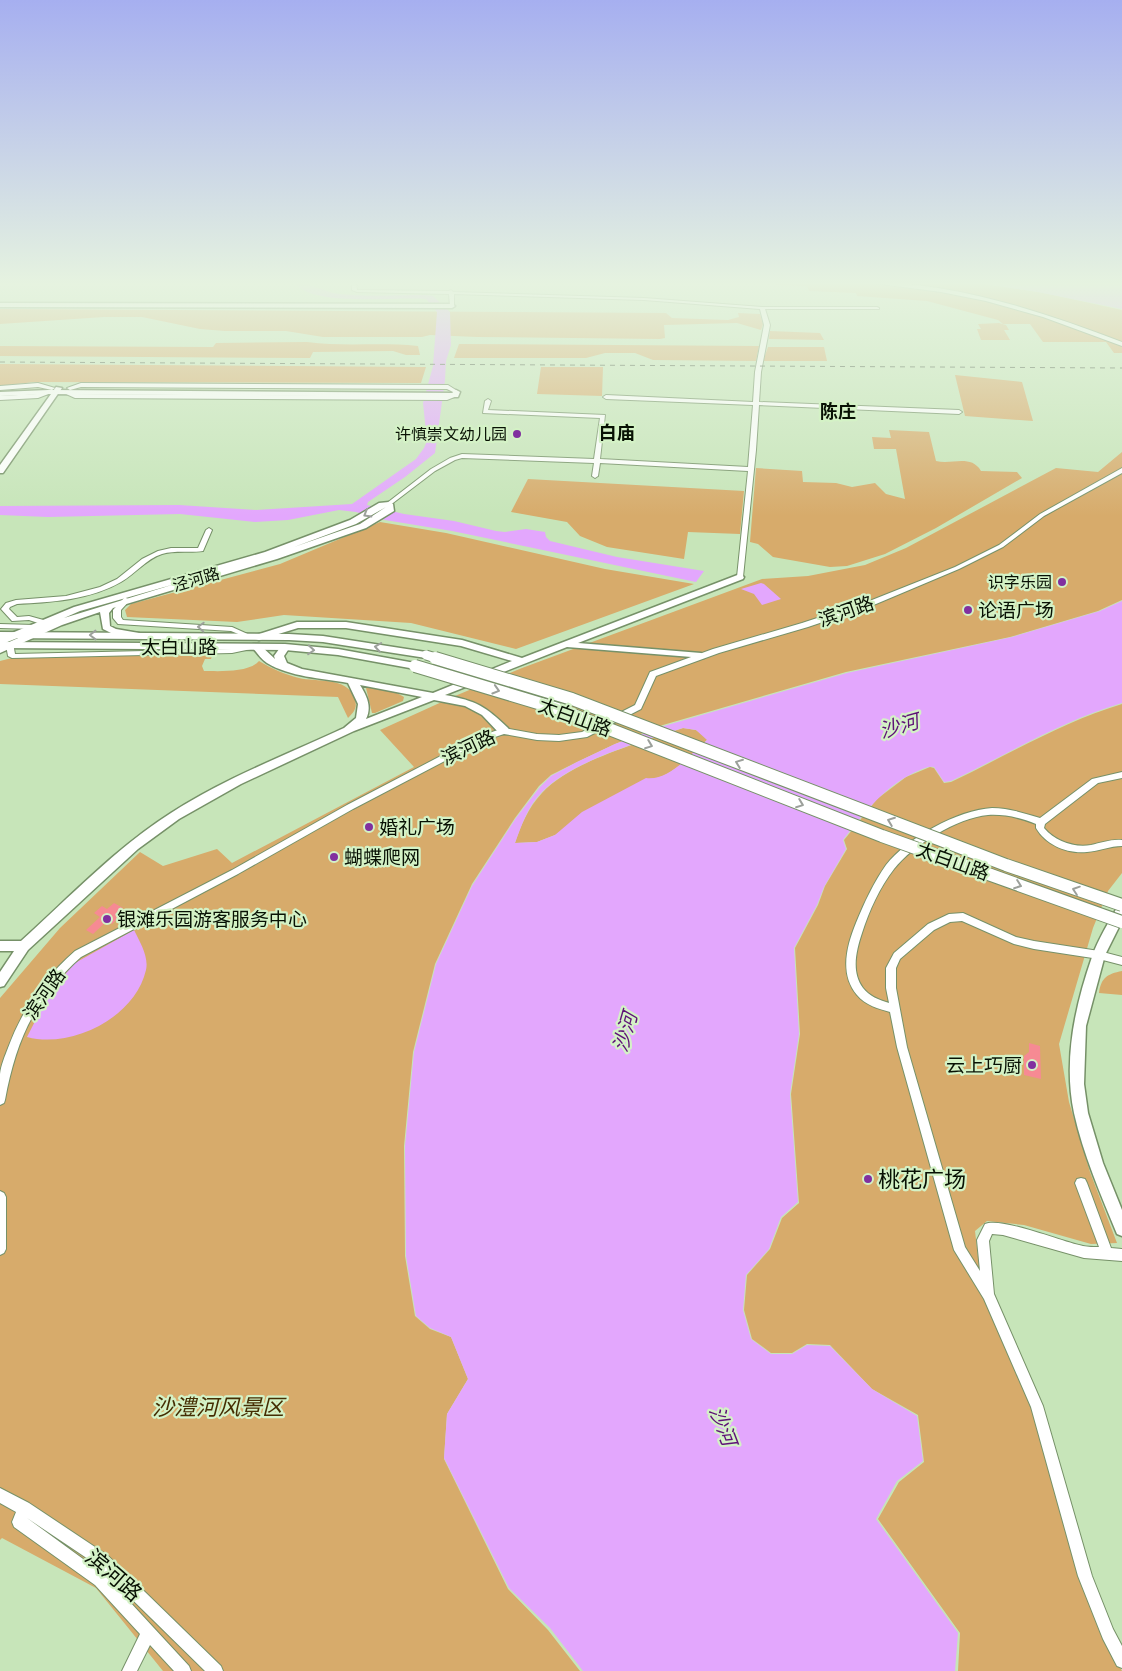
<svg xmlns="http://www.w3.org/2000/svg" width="1122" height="1671" viewBox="0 0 1122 1671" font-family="Spectral,'Noto Sans SC',serif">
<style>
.green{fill:#d7ab6b}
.water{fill:#e3a7fd;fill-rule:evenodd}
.building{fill:#f68a93}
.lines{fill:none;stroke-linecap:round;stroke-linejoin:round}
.minor-casing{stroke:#769168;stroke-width:2}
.tertiary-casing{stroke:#769168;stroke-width:3}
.secondary-casing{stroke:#769168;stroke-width:3}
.minor{fill:#fff;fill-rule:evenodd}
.tertiary{fill:#fff;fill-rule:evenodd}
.secondary{fill:#fff;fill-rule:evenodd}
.rail{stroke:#4b5b44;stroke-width:1;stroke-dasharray:5 5;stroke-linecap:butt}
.secondary-bridge-far1-casing{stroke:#769168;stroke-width:11;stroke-linecap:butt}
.secondary-bridge-casing{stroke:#769168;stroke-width:14;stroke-linecap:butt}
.secondary-bridge-far1{stroke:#fff;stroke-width:9}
.secondary-bridge{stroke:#fff;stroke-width:12}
.oneway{stroke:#9ca09b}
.poi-dot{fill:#81309f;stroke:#d4f2c6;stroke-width:2}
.labels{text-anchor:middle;stroke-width:4.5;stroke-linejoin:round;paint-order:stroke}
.far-poi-label{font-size:16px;fill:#081104;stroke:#d4f2c6;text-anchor:end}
.far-street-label{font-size:16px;fill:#081104;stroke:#d4f2c6}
.far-quarter-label{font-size:18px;font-weight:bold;fill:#081104;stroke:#d4f2c6}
.poi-label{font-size:19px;fill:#081104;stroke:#d4f2c6;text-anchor:start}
.street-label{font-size:19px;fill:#081104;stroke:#d4f2c6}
.water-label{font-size:20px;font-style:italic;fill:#5e1277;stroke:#d4f2c6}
.near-poi-label{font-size:22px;fill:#081104;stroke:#d4f2c6;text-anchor:start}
.near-park-label{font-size:22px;font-style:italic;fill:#452d02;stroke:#d4f2c6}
.near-street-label{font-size:22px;fill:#081104;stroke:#d4f2c6}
</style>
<rect width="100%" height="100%" fill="#c7e5b9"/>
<path class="green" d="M772 282H968L1039 292 1122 310V353H1114L1106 342H1043L1030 324H1003L998 320 927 301 857 296 856 293 809 291 807 286 776 285 775 283Z
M0 309 666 313 672 318 728 320 739 317 738 313 760 314 763 324 761 330 737 323 664 325 665 338 660 339 477 337 430 335 422 337H323L286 331H225L200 329 142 317H104L0 324Z
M999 323 1006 325 1009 330H1004L1010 340H981L977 329H981L978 324Z
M770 331 820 333 824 340 769 339Z
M307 342C344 347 381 342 418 346L420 355H406L393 351 313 352 310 358 0 356V346L213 347 216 343Z
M459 344 759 346 756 361 653 360 635 353H605L586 358H454Z
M768 347H824L827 361H763Z
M0 364 426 367 421 383 34 382 0 386Z
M541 367H603L602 396 537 394Z
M955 375 1022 382 1033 421 965 416Z
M889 430 929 432 936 461C952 465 971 454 981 471L1017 472 1022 478 936 528 885 554 847 566 830 567 773 557 758 544 750 542 756 468 802 471 803 482 836 483 852 487 875 483 886 494 905 499 896 449H874L872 437 891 438Z
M1122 452V600L1098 611 1010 637 846 672 663 725 615 744 577 762 551 775 539 786 515 818 472 884 435 964 413 1052 404 1146 405 1256 415 1316 430 1329 451 1337 468 1379 447 1414 444 1459 508 1589 548 1630 580 1671H163L96 1588 2 1538 0 1540V998L60 928 140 852 163 866 217 849 232 863 414 767 380 730 455 696 522 668 762 579 808 576 865 565 906 548 1056 468 1098 472Z
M528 479 744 491 740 534 688 532 684 559 607 547 580 536 567 522 511 512Z
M380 522 446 533 605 569 694 584 516 649 411 623 284 615 237 622 127 617 125 610 131 604 280 564Z
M213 653 211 659H205L202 666 204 671C219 671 249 673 259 661 272 669 284 674 299 678 316 682 347 677 354 697 358 707 355 711 348 718L338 697 0 684V661L12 658Z
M371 687 395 692 404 697 403 701 375 713H372L366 688Z
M1122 704V873L1108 891 1093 928 1059 1044 1069 1102 1090 1172 1117 1243 1091 1244 1024 1225 987 1221 975 1231 980 1274 1029 1395 1114 1657 1122 1671H958L960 1633 878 1519 899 1482 924 1462 918 1415 872 1389 830 1345 807 1344 792 1353H771L752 1339 744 1310 747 1275 770 1249 782 1218 799 1203 791 1094 800 1034 795 948 818 905 825 886 847 849 844 840 877 799 906 777 930 767 934 768 944 783 951 782C1008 755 1062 722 1122 704Z
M683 728 696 730 708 739C691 754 670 781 646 779L555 835 537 842 515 843C521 825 528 808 542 793 571 761 642 742 683 728Z
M1122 971V995L1099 993C1101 978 1107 974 1122 971Z"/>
<path class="water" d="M294 282C310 282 323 292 339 294 367 297 397 295 426 295L433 296 450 312 451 345 446 361 445 380 435 453 405 477 368 502 367 505 404 514 454 521 496 531 505 532 526 529 545 532 546 537 550 541 617 557 704 571 696 582 452 531 385 520 356 512 339 510 288 520 255 522 180 514 48 517 0 515V506L179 505 256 510 352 504 416 459 424 448 427 441 423 403 433 366 437 312 426 299C397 296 311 308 294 282Z
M974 282H1122V309L1038 292Z
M761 583 764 584 781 599 762 605 754 594 741 589Z
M1122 601V703C1061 721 1008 754 951 781L944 782 934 767C929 766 925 768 920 770 886 784 865 812 843 840L846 849 824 887 817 905 794 948 799 1034 790 1094 798 1202 781 1217 769 1249 746 1275 743 1310 751 1339 771 1354H792L807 1345 830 1346 872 1389 917 1416 923 1461 897 1481 876 1519 958 1633 955 1671H583L550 1628 509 1588 444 1458 447 1414 468 1379 451 1337 430 1328 416 1316 406 1256 405 1146 414 1052 436 964 472 886 516 818 540 787 551 776 577 762 615 744 664 726 847 673 1012 637 1100 611ZM683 728 696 730 707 740C690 754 670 781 646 778L582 812 555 835 537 842 515 843C522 824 528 806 542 792 574 760 640 742 683 728Z
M134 930C140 942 149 957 146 970 135 1018 71 1049 27 1037L51 990 75 963Z"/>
<path class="building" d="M114 903 123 908 116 914 120 916 112 924 107 921 93 934 86 930 100 917 94 913 102 906 107 909Z
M1029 1043 1040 1046 1041 1079 1024 1075V1056L1029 1052Z"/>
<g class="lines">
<defs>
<path id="minor" d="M352 282H356L357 290 449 291 451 290 453 292 644 298 762 307H877L879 308V309H765L770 325 761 372 759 402 959 410 962 412 959 414 759 405 756 450 743 577 740 579 737 577 748 471 600 463 598 476 595 478 592 476 594 463 462 458 455 460 435 471 389 506 387 505V503L431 469 450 458 462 454 594 459 600 418 483 413 485 401 488 399 491 401 488 410 605 415 600 459 748 467 753 405 606 399 603 397 606 395 753 402 755 372 764 325 760 309 644 300 454 294V306L452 307 450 306 449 294 357 292 352 290Z
M866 282C954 282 1040 311 1122 342V346L1043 317 986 301 941 292Z
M38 383 55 388 52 390 38 387 0 390V386Z
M81 383 448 385 459 392 456 394 458 395 457 396 447 400 75 398 64 393 67 391 76 394 446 396 455 393 447 389 81 387 70 390 67 388Z
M49 390 52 392 51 393 38 398 0 400V396L37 394Z
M1122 468V473L1044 516 1003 547 959 569 876 604 808 627 719 653 656 676 641 709 587 737 559 741 537 740 504 734 483 741 353 809 238 874 81 957C35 998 16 1040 5 1100L4 1103 0 1105C0 1095 0 1084 0 1074 1 1065 5 1056 8 1048 22 1010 44 978 75 951L232 870 347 805 477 737 504 728 537 734 559 735 582 732 635 705 650 672 713 649 802 623 872 600 955 567 999 545 1040 514Z
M209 528 212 530 203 551C190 553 175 550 162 554 146 559 135 574 121 582 90 600 52 602 17 604L10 607 9 609 17 617 29 616 47 621V625H44L29 620 12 621 1 609 6 603 16 600 66 596 100 587 117 579 142 559 158 551 171 548H198L206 530Z
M124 598H126L130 600 121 610V617L123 620 232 627 252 636 248 638 231 631 118 624 113 618V610Z
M0 624 34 625 38 627 34 629 0 628Z
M7 643H13L15 654 232 649 248 645 252 647 251 649 232 653 12 658 8 656 6 645Z
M1122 772V778L1098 783 1045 824 1044 828C1055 841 1074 848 1091 845 1101 843 1111 839 1122 840V846C1110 846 1099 851 1087 852 1067 854 1046 845 1036 828V824C1021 818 1005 814 988 815 957 818 913 845 894 869 880 887 869 911 862 933 856 951 851 972 863 988 869 996 879 1000 889 1003L886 988V968L894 953 928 924 949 914 963 913 1016 937 1034 941 1099 951 1122 957V965L1099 959 1034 949 1014 944 962 921 950 922 934 930 900 959 896 968V988L907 1047 965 1247 980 1271 977 1240 985 1224C1002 1217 1062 1242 1083 1246 1088 1247 1094 1247 1099 1247L1075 1183 1077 1179 1081 1178 1085 1179 1087 1183 1111 1248 1122 1249V1261L1084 1258 1003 1235 992 1234 989 1241 994 1294 1043 1406 1092 1576 1113 1629 1122 1646V1668L1117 1666 1103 1639 1078 1576 1031 1407 984 1299 954 1250 897 1047 890 1012C879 1009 865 1005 857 995 839 974 847 945 856 923 864 903 874 882 886 865 907 838 958 810 992 808 1008 808 1024 813 1040 818L1092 779Z
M0 1191 4 1193 6 1197V1249L4 1253 0 1255Z
M0 1488 29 1503 107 1555 221 1666 223 1671H205L97 1565 27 1518 105 1575 189 1666 191 1671H174L150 1645 137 1671H122L140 1634 95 1585 14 1527 12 1522 16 1512 0 1503Z"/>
<path id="tertiary" d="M0 303 452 304 455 306 452 308 0 307Z
M56 387 62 388 3 473H0V465Z
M389 502 393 504 394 511 366 528 277 559 113 608 109 613 110 626 116 629 139 633V637L113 634 103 629 100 612 62 625 0 653V646L32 632 0 645V638L74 607 265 552 350 520 379 503ZM386 507 360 524 294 547 356 524ZM175 584 64 618 80 611Z
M740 574 744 577 743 579 578 643 701 653 706 656 704 658 567 647 445 695C477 701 485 706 508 728L509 731 508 734H500L482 715 465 706 434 700 354 731 241 784 179 819 138 849 28 950 4 986 0 987V972L14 951H0V941H21C70 897 116 848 171 813 225 778 286 755 344 728L356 718 358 704 348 683C321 678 290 677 267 663 261 659 257 653 253 648V644H259L275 659 274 656 282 645H288L290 647 284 656 287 663 302 669 433 693 512 661 461 646 346 628H298L259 640 256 639V635L297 622H346L462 640 522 658ZM360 685 422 697 366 719C372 707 367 696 360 685Z
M1122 904V921L1105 955 1086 1026 1084 1084 1088 1113 1103 1163 1122 1210V1236L1117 1234C1101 1195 1083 1154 1074 1113 1063 1060 1075 1006 1092 957 1098 939 1109 922 1118 906Z"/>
<path id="secondary" d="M49 390 452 393 456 390 460 392 458 397H455L49 394 0 396V392Z
M0 632 289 634 323 636 426 652 431 655 426 658 323 642 289 640 0 638Z
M0 642 285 644 338 649 415 663 420 666 415 669 338 655 285 650 0 648Z"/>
</defs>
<use href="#minor" class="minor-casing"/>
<use href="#tertiary" class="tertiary-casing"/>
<use href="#secondary" class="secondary-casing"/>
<use href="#minor" class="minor"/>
<use href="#tertiary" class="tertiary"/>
<use href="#secondary" class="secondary"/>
<path class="rail" d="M0 362 1122 368"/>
<defs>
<path id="secondary-bridge-far1" d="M426 655 439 659"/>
<path id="secondary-bridge" d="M435 658 572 699 1006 865 1122 905
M415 666 558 709 882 836 1122 922"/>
</defs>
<use href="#secondary-bridge-far1" class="secondary-bridge-far1-casing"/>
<use href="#secondary-bridge" class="secondary-bridge-casing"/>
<use href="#secondary-bridge-far1" class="secondary-bridge-far1"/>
<use href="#secondary-bridge" class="secondary-bridge"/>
</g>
<defs><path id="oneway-chevron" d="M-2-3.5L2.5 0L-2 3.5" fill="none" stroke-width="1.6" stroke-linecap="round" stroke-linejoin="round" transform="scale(1.25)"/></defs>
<g class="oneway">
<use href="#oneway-chevron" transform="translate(367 514) rotate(150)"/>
<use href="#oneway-chevron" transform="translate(201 627) rotate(-177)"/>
<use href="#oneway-chevron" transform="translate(93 635) rotate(-180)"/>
<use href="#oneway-chevron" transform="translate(378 647) rotate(-171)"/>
<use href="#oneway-chevron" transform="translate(311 650) rotate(5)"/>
<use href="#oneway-chevron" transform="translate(496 690) rotate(17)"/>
<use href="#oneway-chevron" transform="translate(649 745) rotate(21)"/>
<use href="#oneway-chevron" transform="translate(739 763) rotate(-159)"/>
<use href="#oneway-chevron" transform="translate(800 804) rotate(21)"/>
<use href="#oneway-chevron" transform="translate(891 821) rotate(-159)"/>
<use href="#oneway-chevron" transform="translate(1018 885) rotate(20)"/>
<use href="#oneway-chevron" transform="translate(1076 890) rotate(-161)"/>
</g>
<linearGradient id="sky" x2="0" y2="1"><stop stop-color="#a6aff0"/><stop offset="0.55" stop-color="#e6f3e0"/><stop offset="1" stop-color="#e6f3e0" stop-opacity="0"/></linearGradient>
<rect width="1122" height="516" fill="url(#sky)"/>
<g class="poi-dot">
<circle cx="517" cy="434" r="5"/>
<circle cx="1062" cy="582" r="5"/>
<circle cx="968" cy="610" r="5"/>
<circle cx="369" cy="827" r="5"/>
<circle cx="334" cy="857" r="5"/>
<circle cx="107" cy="919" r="5"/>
<circle cx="1032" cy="1065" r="5"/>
<circle cx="868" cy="1179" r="5"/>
</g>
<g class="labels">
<g class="far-poi-label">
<text x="507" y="440">许慎崇文幼儿园</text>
<text x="1052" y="588">识字乐园</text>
</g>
<g class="far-street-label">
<text transform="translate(196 579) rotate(-16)" y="6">泾河路</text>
</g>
<g class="far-quarter-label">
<text x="838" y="418">陈庄</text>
<text x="617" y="439">白庙</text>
</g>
<g class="poi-label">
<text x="978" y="617">论语广场</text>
<text x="379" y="834">婚礼广场</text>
<text x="344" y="864">蝴蝶爬网</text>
<text x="117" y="926">银滩乐园游客服务中心</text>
<text x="1022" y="1072" text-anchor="end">云上巧厨</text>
</g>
<g class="street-label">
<text transform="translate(846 611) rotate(-19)" y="7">滨河路</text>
<text x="179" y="654">太白山路</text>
<text transform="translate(575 717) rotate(20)" y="7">太白山路</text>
<text transform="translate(468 747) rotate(-25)" y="7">滨河路</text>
<text transform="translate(953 861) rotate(20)" y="7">太白山路</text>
<text transform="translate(44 994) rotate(-55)" y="7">滨河路</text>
</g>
<g class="water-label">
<text transform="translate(899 726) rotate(-16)" y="7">沙河</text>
<text transform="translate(625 1032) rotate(-74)" y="7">沙河</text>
<text transform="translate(723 1426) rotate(69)" y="7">沙河</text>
</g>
<g class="near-poi-label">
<text x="878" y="1187">桃花广场</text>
</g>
<g class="near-park-label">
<text x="218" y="1415">沙澧河风景区</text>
</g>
<g class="near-street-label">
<text transform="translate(114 1575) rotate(41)" y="8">滨河路</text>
</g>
</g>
</svg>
